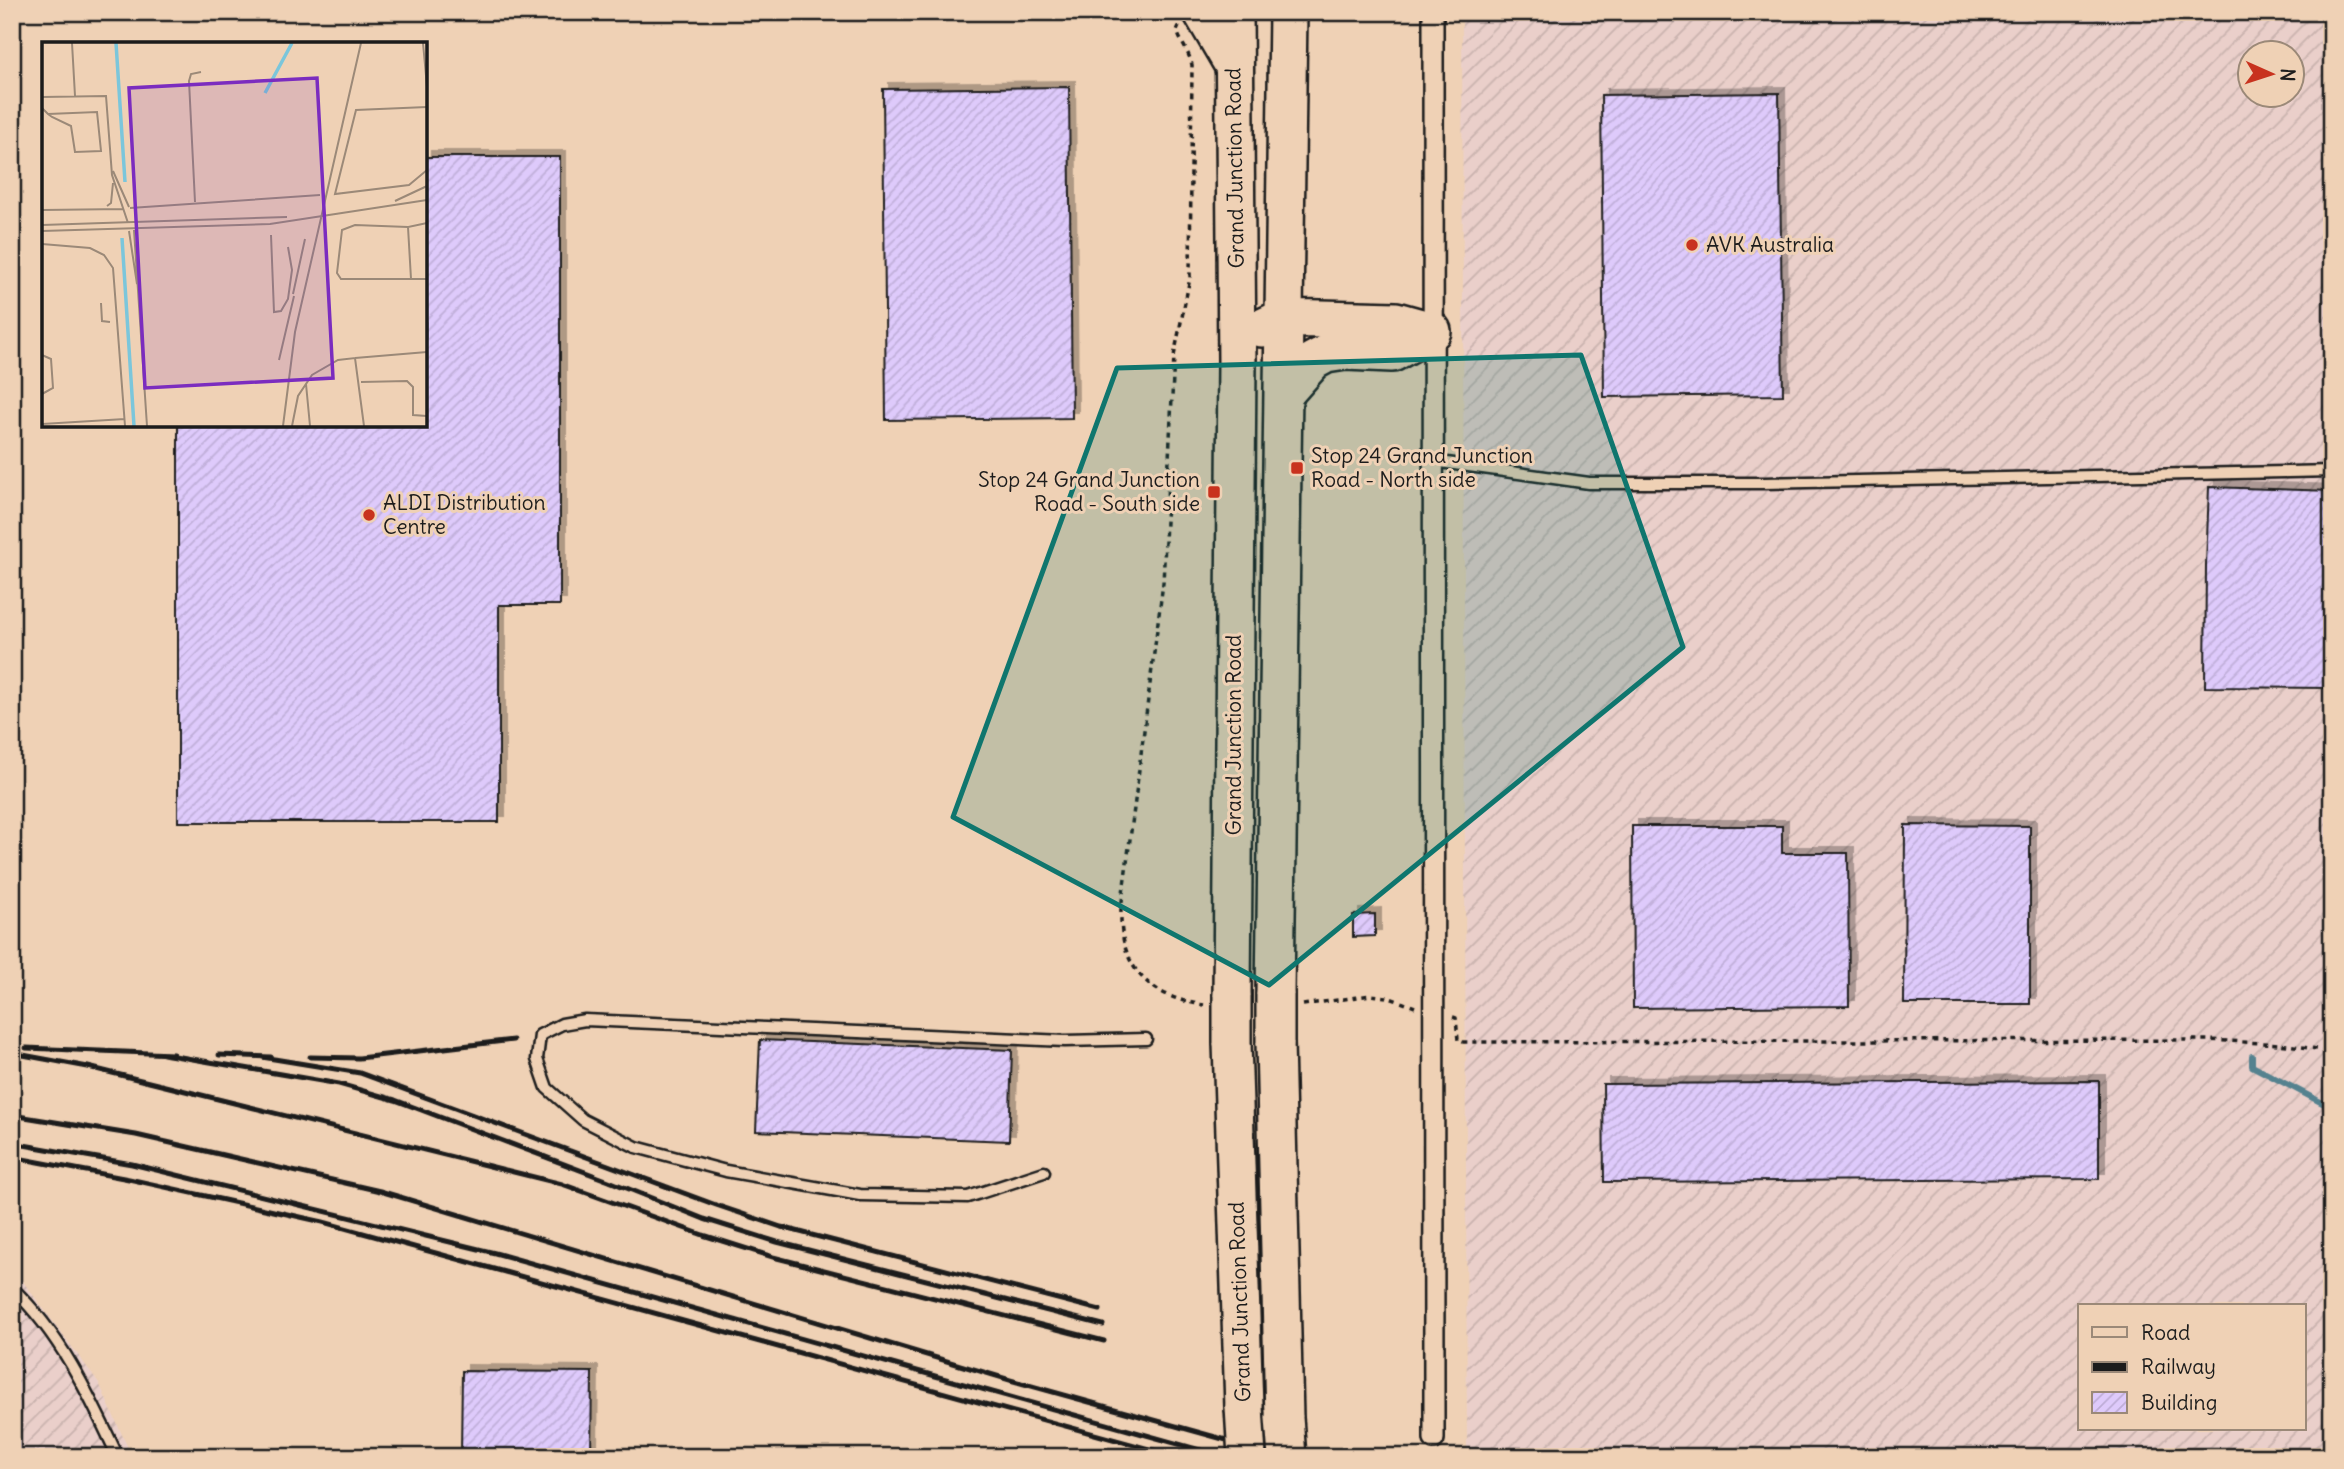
<svg xmlns="http://www.w3.org/2000/svg" width="2344" height="1469" viewBox="0 0 2344 1469" font-family="Delius,sans-serif">
<style>
.industrial{fill:url(#industrial-furrows);fill-rule:evenodd}
.lines{fill:none;stroke-linecap:round;stroke-linejoin:round}
.stream{stroke:#55828f;stroke-width:6}
.building{fill:url(#building-hatch);stroke:#1c1c1c;stroke-width:2;filter:url(#shadow)}
.lane-casing{stroke:#1c1c1c;stroke-width:15}
.street-casing{stroke:#1c1c1c;stroke-width:24}
.secondary-casing{stroke:#1c1c1c;stroke-width:33}
.highway-casing{stroke:#1c1c1c;stroke-width:42}
.path{stroke:#1c1c1c;stroke-width:3.5;stroke-dasharray:5 5;stroke-linecap:butt}
.lane{stroke:#efd1b5;stroke-width:10}
.street{stroke:#efd1b5;stroke-width:19}
.secondary{stroke:#efd1b5;stroke-width:28}
.highway{stroke:#efd1b5;stroke-width:37}
.rail{stroke:#1c1c1c;stroke-width:5}
.highway-bridge-casing{stroke:#1c1c1c;stroke-width:42;stroke-linecap:butt}
.highway-bridge{stroke:#efd1b5;stroke-width:37}
.marked{fill:#0f766e;fill-opacity:0.2;stroke:#0f766e;stroke-width:5;stroke-linejoin:round}
.poi-dot{fill:#c8321e;stroke:#efd1b5;stroke-width:2.5}
.labels{text-anchor:middle;stroke-width:6;stroke-linejoin:round;paint-order:stroke}
.street-label{font-size:21px;fill:#1c1c1c;stroke:#efd1b5}
.poi-label{font-size:21px;fill:#1c1c1c;stroke:#efd1b5;text-anchor:start}
.inset-river{fill:none;stroke:#7bc6db;stroke-width:3.5}
.inset-road{fill:none;stroke:#9b8978;stroke-width:2}
.view{fill:#7b2cbf;fill-opacity:0.15;stroke:#7b2cbf;stroke-width:3.5}
.inset-edge{fill:none;stroke:#1c1c1c;stroke-width:3.5}
</style>
<defs>
<pattern id="industrial-furrows" width="10" height="10" patternUnits="userSpaceOnUse" patternTransform="scale(1.75)"><rect width="10" height="10" fill="#eacfca"/><path d="M-1 1l2-2M0 10L10 0M9 11l2-2" fill="none" stroke="#c8b1ad"/></pattern>
<pattern id="building-hatch" width="6" height="6" patternUnits="userSpaceOnUse" patternTransform="scale(1.75)"><rect width="6" height="6" fill="#decafb"/><path d="M-1 1l2-2M0 6l6-6M5 7l2-2" fill="none" stroke="#beadd7"/></pattern>
<filter id="shadow"><feDropShadow dx="6" dy="-6" stdDeviation="0" flood-color="#0004"/></filter>
</defs>
<rect width="100%" height="100%" fill="#efd1b5"/>
<filter id="ink" filterUnits="userSpaceOnUse"><feTurbulence type="fractalNoise" baseFrequency=".0143" numOctaves="2"/><feDisplacementMap in="SourceGraphic" scale="14" xChannelSelector="R" yChannelSelector="G"/><feConvolveMatrix kernelMatrix="1 2 1 2 8 2 1 2 1" color-interpolation-filters="sRGB"/></filter>
<g filter="url(#ink)">
<path class="industrial" d="M1462 12H2332V1457H1467ZM2250 52H2292V94H2250ZM2080 1306H2304V1429H2080Z
M12 1267 99 1383 132 1457H12Z"/>
<g class="lines">
<path class="stream" d="M2252 1056V1066L2332 1108"/>
</g>
<path class="building" d="M1069 87 1072 418 886 420 883 89Z
M1779 93 1783 395 1604 397 1601 95Z
M425 157H560V605H499V822H178V425H425Z
M2209 487 2332 491 2330 688 2205 687 2206 565Z
M1905 825 2030 826V1004H1904Z
M1632 826H1782V853H1848L1849 1006 1633 1008Z
M1375 914V936L1353 937V915Z
M760 1040 1012 1050 1009 1141 756 1131Z
M2099 1081V1179L1604 1182 1603 1084Z
M462 1371 592 1372 591 1457H461Z"/>
<g class="lines">
<defs>
<path id="lane" d="M1433 461 1589 483H1764L2332 471
M1044 1172 968 1197 860 1195 726 1171 636 1147 583 1120 547 1088 537 1059 540 1035 562 1024 585 1020 1065 1041 1146 1039
M12 1288C61 1334 90 1397 118 1457"/>
<path id="street" d="M1433 12 1434 1439"/>
<path id="secondary" d="M1197 12 1234 75"/>
<path id="highway" d="M1262 328 1283 318 1396 321 1432 331
M1283 395 1313 361 1326 354 1345 351 1392 353 1432 331
M1275 995 1288 12
M1232 996 1237 362 1234 12
M1275 1042 1284 1418
M1232 1043 1244 1407"/>
</defs>
<use href="#lane" class="lane-casing"/>
<use href="#street" class="street-casing"/>
<use href="#secondary" class="secondary-casing"/>
<use href="#highway" class="highway-casing"/>
<path class="path" d="M1179 26 1177 31C1181 43 1189 52 1192 65L1190 278 1174 356 1163 583 1121 909C1119 967 1148 997 1204 1005
M1303 1005 1371 995 1387 997 1415 1007
M1453 1017 1456 1018 1458 1040 1463 1042 2210 1040 2279 1044 2332 1051"/>
<use href="#lane" class="lane"/>
<use href="#street" class="street"/>
<use href="#secondary" class="secondary"/>
<use href="#highway" class="highway"/>
<path class="rail" d="M26 1048 173 1054
M12 1053 88 1067 562 1184 703 1235 773 1257 1104 1341
M163 1054 339 1084 395 1100 609 1181 704 1219 777 1242 1103 1325
M219 1055 271 1057
M262 1057 360 1073 716 1205 781 1227 1100 1310
M310 1057 359 1058 513 1040
M12 1115 136 1135 380 1191 1010 1380 1288 1457
M12 1143 132 1164 495 1253 1225 1457
M12 1157 129 1179 323 1222 1178 1457"/>
<defs>
<path id="highway-bridge" d="M1275 1042V995
M1232 1043V996
M1244 1407 1247 1457
M1284 1418 1287 1457"/>
</defs>
<use href="#highway-bridge" class="highway-bridge-casing"/>
<use href="#highway-bridge" class="highway-bridge"/>
</g>
</g>
<path class="marked" d="M1581 355 1683 647 1269 985 953 817 1117 368Z"/>
<g class="poi-dot">
<circle cx="1692" cy="245" r="7"/>
<rect x="1290" y="461" width="14" height="14" rx="3.5"/>
<rect x="1207" y="485" width="14" height="14" rx="3.5"/>
<circle cx="369" cy="515" r="7"/>
</g>
<g class="labels">
<g class="street-label">
<text transform="translate(1235 168) rotate(-91)" y="7">Grand Junction Road</text>
<text transform="translate(1234 735) rotate(-90)" y="7">Grand Junction Road</text>
<text transform="translate(1240 1302) rotate(-92)" y="7">Grand Junction Road</text>
</g>
<g class="poi-label">
<text x="1706" y="252">AVK Australia</text>
<text x="1311" y="463">Stop 24 Grand Junction<tspan x="1311" dy="24">Road - North side</tspan></text>
<text x="1200" y="487" text-anchor="end">Stop 24 Grand Junction<tspan x="1200" dy="24">Road - South side</tspan></text>
<text x="383" y="510">ALDI Distribution<tspan x="383" dy="24">Centre</tspan></text>
</g>
</g>
<g transform="translate(42 42)">
<rect width="385" height="385" fill="#efd1b5"/>
<path class="inset-river" d="M74 1 83 140M223 51 250 1M80 196 92 384"/>
<path class="inset-road" d="M30 1 33 54M381 1 385 45M0 55 64 54 70 133 86 181M385 65 314 68 293 152 367 143 385 128M0 66 6 72 10 75 29 84 33 110 59 109 55 70 6 72M71 129 87 165M353 159 385 144M153 160 147 39 149 32 159 30M65 164 69 161 71 141M88 166 278 153M0 168 82 167M385 181 366 185 369 237H385M0 183 245 175M366 185 313 183 300 188 295 231 299 237H369M92 188 105 384M0 189 228 182 385 158M87 189 95 242M229 193 232 270 239 269 246 257 250 228 246 205M0 202 48 206 62 213 71 226 83 384M251 252 263 197M59 261 60 279 68 280M0 313 9 317 11 346 0 352M313 316 385 310M237 318 252 254M319 340 365 339 371 345V373L385 374M264 342 268 384M0 382 83 377M241 384 253 290 319 1M250 384 256 354 270 333 296 318 313 316 322 384"/>
<path class="view" d="M275 36 291 336 103 346 87 46Z"/>
<rect width="385" height="385" class="inset-edge"/>
</g>
<rect width="2344" height="1469" fill="none" stroke="#efd1b5" stroke-width="42"/>
<rect x="21" y="21" width="2302" height="1427" fill="none" stroke="#1c1c1c" stroke-width="2.5" filter="url(#ink)"/>
<rect x="2078" y="1304" width="228" height="126" fill="#efd1b5" stroke="#9b8978" stroke-width="2"/>
<rect x="2092" y="1327" width="35" height="10" fill="#efd1b5" stroke="#9b8978" stroke-width="2"/>
<text x="2141" y="1340" font-size="21" fill="#1c1c1c">Road</text>
<rect x="2092" y="1362" width="35" height="10" fill="#1c1c1c" stroke="#9b8978" stroke-width="2"/>
<text x="2141" y="1374" font-size="21" fill="#1c1c1c">Railway</text>
<rect x="2092" y="1392" width="35" height="21" fill="url(#building-hatch)" stroke="#9b8978" stroke-width="2"/>
<text x="2141" y="1410" font-size="21" fill="#1c1c1c">Building</text>
<g transform="translate(2271 74) rotate(93)"><circle r="33" fill="#efd1b5" stroke="#9b8978" stroke-width="2"/>
<path d="M0-5L12 26L0 18L-12 26Z" fill="#c8321e"/>
<text y="-10" font-size="19" font-weight="bold" text-anchor="middle" fill="#1c1c1c">N</text>
</g>
</svg>
